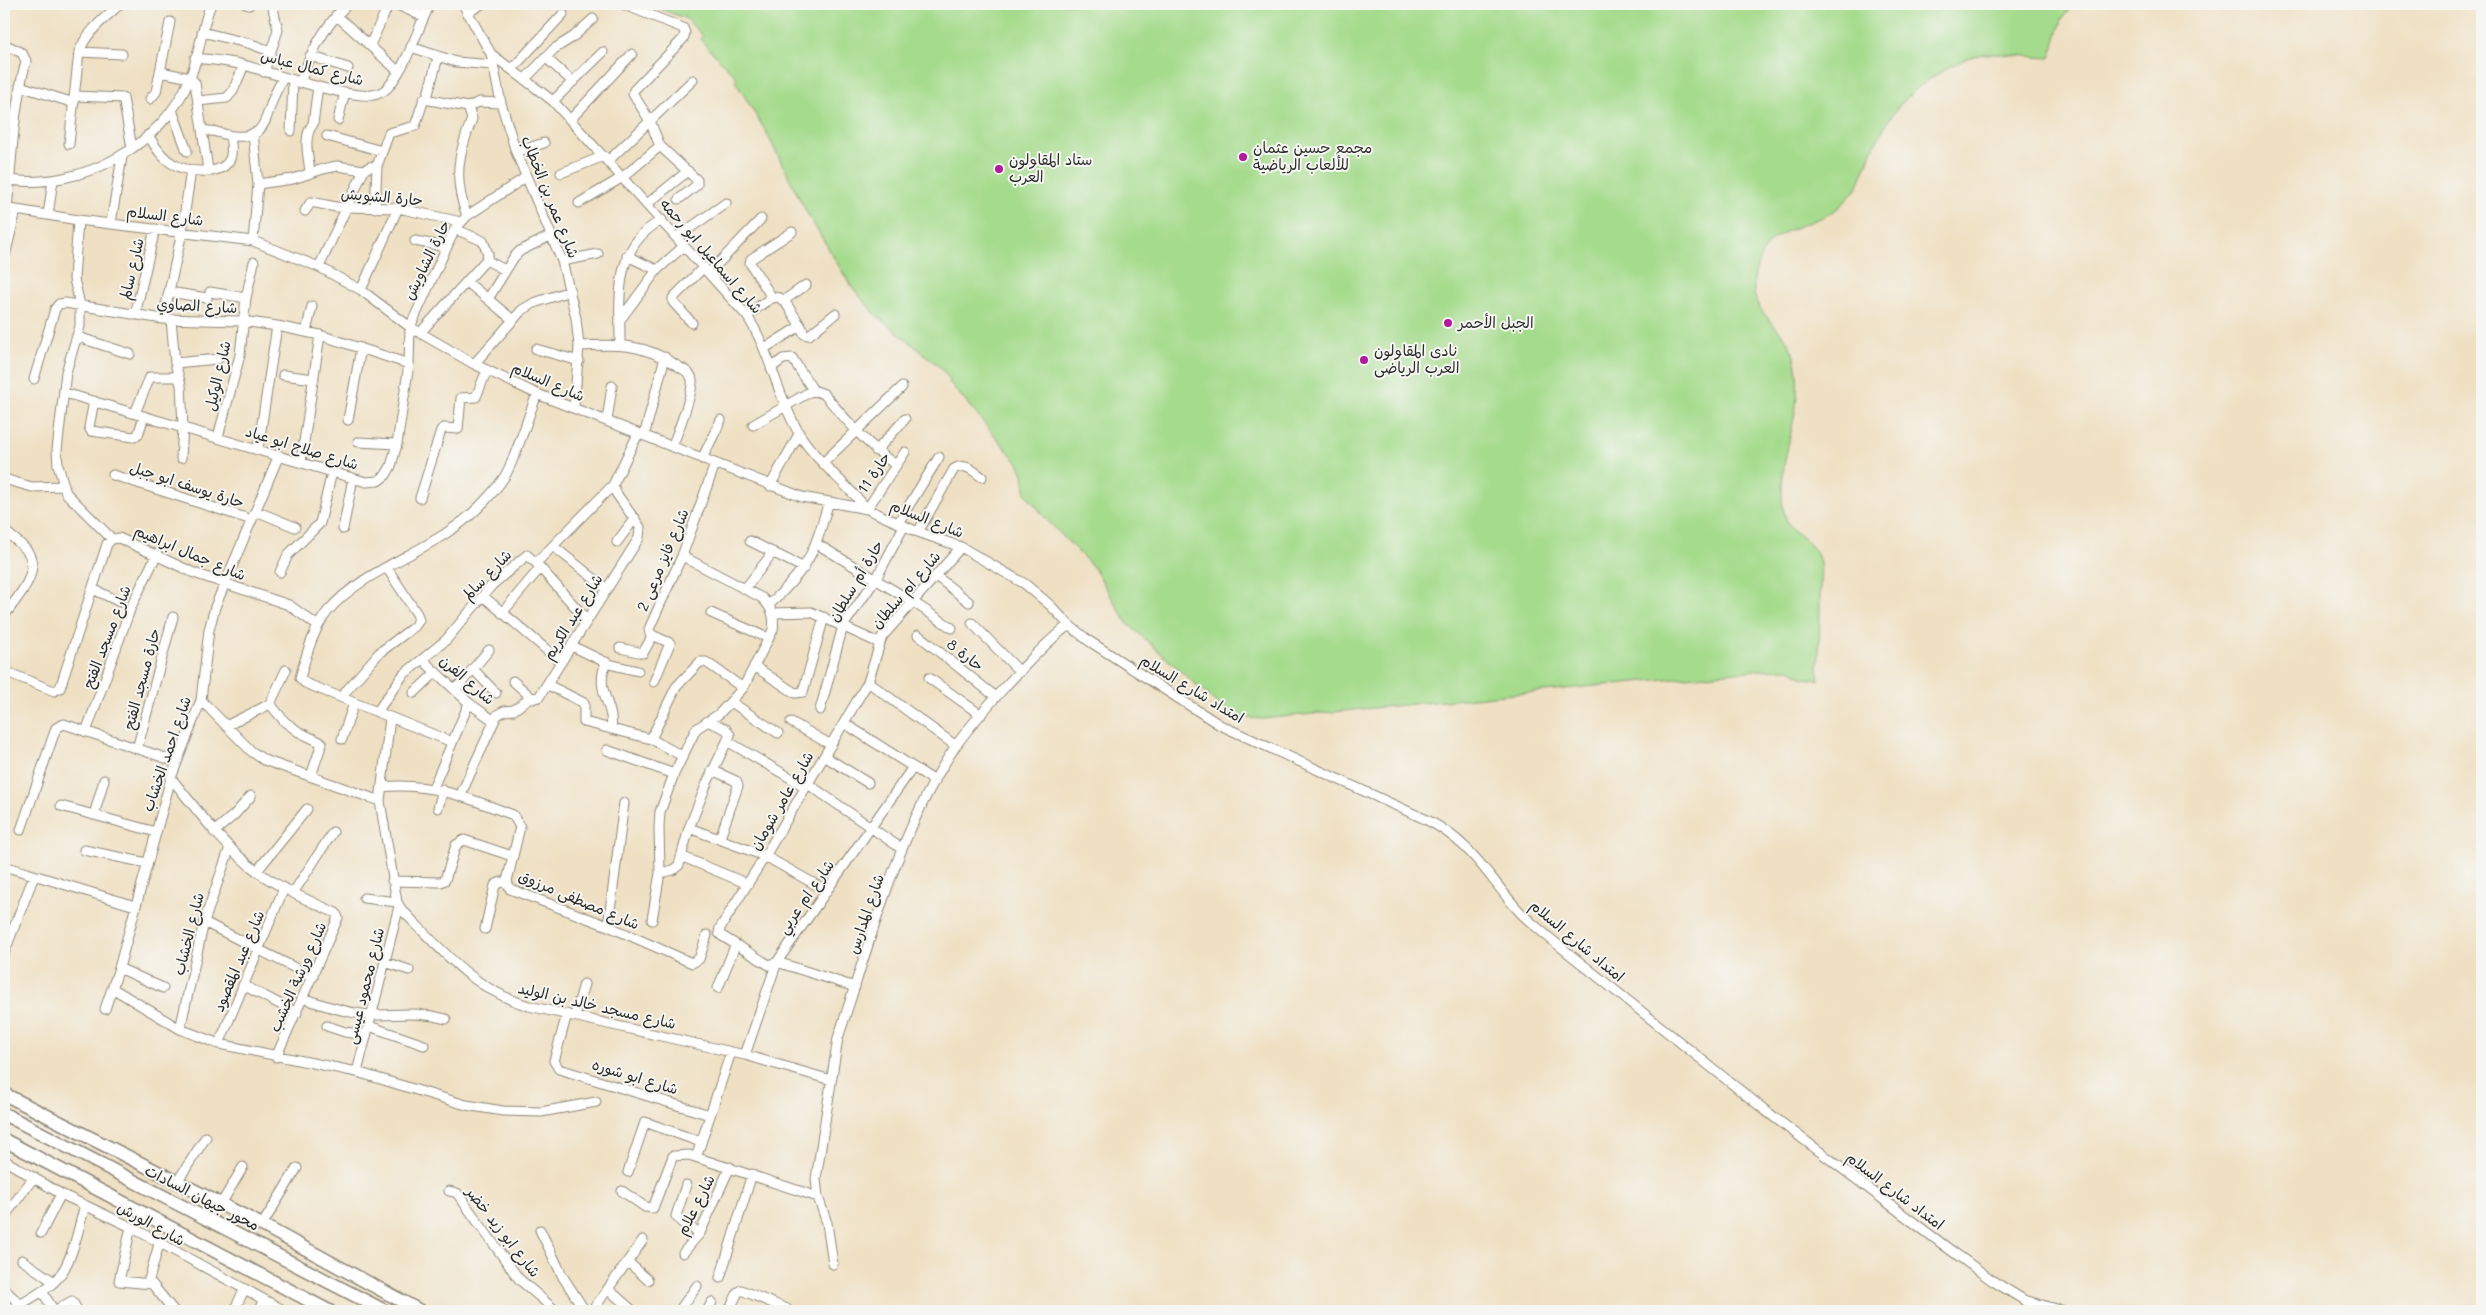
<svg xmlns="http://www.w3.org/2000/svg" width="2486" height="1315" viewBox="0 0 2486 1315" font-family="Mali,'Playpen Sans Arabic',sans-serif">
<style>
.garden{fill:#a5db8c;stroke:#68835c}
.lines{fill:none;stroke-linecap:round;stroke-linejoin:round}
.street-casing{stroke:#8d8677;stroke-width:11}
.secondary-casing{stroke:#8d8677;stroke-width:15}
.street{stroke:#fff;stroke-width:9}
.secondary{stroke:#fff;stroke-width:12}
.poi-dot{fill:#b5179e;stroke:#f6f6f2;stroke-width:2}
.labels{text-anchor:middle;stroke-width:4;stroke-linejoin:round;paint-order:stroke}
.street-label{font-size:15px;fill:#2b2b2b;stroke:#f6f6f2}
.poi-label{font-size:15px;fill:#2b2b2b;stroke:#f6f6f2;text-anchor:start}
</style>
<rect width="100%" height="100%" fill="#f6f6f2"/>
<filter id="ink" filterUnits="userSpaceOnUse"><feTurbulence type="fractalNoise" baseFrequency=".02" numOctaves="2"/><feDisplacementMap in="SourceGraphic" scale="10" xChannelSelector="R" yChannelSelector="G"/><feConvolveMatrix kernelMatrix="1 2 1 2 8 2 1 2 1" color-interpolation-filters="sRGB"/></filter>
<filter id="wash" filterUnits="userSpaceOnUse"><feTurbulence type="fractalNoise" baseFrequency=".0096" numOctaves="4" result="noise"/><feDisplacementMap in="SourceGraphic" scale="20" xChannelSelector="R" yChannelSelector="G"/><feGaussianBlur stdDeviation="1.12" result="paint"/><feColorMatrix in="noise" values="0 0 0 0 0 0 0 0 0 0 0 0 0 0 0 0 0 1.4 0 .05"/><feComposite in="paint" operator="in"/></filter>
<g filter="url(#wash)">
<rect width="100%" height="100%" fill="#efe0c3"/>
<path class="garden" d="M647 4H2073L2062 19 2050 58C2029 57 2007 53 1985 54 1971 55 1959 62 1946 69 1891 100 1879 133 1857 188 1849 198 1841 207 1829 214 1809 225 1773 230 1762 253 1733 320 1789 315 1796 366 1803 413 1781 450 1782 494 1782 504 1784 518 1790 526 1800 539 1815 543 1819 560 1822 568 1820 578 1820 586 1820 606 1820 627 1819 647 1819 659 1817 668 1819 680L1805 678 1790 669 1756 670 1262 719 1239 717 1221 707 1127 623 1094 568 1048 521 1026 494 1023 474 1018 463 949 382 950 380 939 366 875 314 851 286 807 213 765 130 735 81 737 78 700 39 703 36 687 19Z"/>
</g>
<g filter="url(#ink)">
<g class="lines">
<defs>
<path id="street" d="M246 4 249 5
M395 4 424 17
M463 4 491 54 501 103 516 152 562 261 576 318 579 346 574 408
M622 4 683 28 685 33 683 39 634 90 633 94 650 121 660 146 697 180V185L679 199
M467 13 482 4
M336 15 398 71
M202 32 251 44 270 51
M4 44 22 53 26 61C13 110 12 159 7 209
M370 45 389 4
M411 47 456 62 493 65
M79 52 122 54
M491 54 553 101 747 316C771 352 777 397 800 435 818 463 846 483 867 509L905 452
M310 56 348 68
M545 57 573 82
M195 58C212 60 228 61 244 65 269 72 356 102 377 94 381 93 387 89 389 86 408 63 417 30 430 4
M512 69 563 14
M161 72 190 78 195 83 208 170
M264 72 278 30 272 4
M526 78 554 49 573 37 593 19
M300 83C311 52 324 26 348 4
M20 86 74 103
M74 96 123 98 132 148
M427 98 438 57
M150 99 156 92 170 22
M198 101 227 98 233 91 244 65
M553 101 603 52
M468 107 479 102 501 103
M172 110 187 151
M338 120 345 92
M570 120 632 54
M4 121 14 125
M203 131C217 129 221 135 233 136 265 139 264 122 273 99 275 92 280 85 283 78
M291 131 293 81
M253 133 258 184 253 241
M148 135C155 146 161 157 173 164 188 172 221 177 230 159 233 151 231 144 230 136
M327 136 382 151
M69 144 79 52C87 31 104 19 120 4
M516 152 544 143
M608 161 693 80
M310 173C309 158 302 137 313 124L318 86
M561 173 604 156
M9 180C81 190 163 146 190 78 200 54 201 28 211 4
M258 184 293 179 323 169 337 166 364 170
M579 203 623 177 660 146
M647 204 688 171
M4 208 78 220 253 241 319 267 361 290 410 327 474 364 537 394 802 497 867 509 918 532 961 547 1025 584 1050 605 1069 625 1089 641 1220 725 1427 820C1471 842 1487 875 1518 910 1526 919 1537 927 1547 936L1766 1111 1945 1246 1993 1281 2024 1300 2036 1311
M375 208 377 166 389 133 415 126 424 99 468 107
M305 211 311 202 336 207 398 208 461 222
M48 215 53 180
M467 216C453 179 458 155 472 119L468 107
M78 220 74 279 80 305V326L66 372 57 450 58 465 66 493 112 539
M111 223 122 157
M677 237 726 203
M415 241 447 247
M5 256 16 210
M627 256 657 270
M486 260 505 270
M562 261 598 254
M319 267 364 170 369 167 377 166
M709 273 761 219
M467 282 513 320
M361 290 398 208
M169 292 207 298
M210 292 246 298
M771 296 750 263 751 259 792 232
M488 299 514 257 520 251 550 236
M783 301 806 285
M135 315 155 229
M747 316C783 287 778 292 802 328
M163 319 182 232 191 170
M171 319 175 363 181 385 183 427 181 458
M620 320 657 270 684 246
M692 323 673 302V298L704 267
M306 332 312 306
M420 333 486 260 488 254 483 241 455 229
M78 337 130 354
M620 344C620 296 613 246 662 220
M579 346C617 344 643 343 676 365 682 369 691 372 692 380 694 391 677 434 672 447
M765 348 797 328H802L804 334 809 335 835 314
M536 349 579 361
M175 363 218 359
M474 364 522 310 534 303 570 291
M771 368 783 359 792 358 813 390
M283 375 314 379
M34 379 55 309 59 304 65 303 163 319 242 321 277 326 320 335 409 364
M65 393 366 482 378 481 386 475 391 466 397 444 409 364 410 327 455 229 467 216 526 177
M94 401 89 427 91 431 134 437 138 435 144 416
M135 413 150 377H179
M348 420 361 348
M607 421 612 386
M753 425 813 390 824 394C847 421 867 445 896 465
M644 436 665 357
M218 437 240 355 246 298 254 262
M358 442 397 444
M258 449 277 326
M876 451 905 419
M702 459 721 420
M301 462 320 335
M823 463 902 387
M113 475 252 520
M4 479 32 487 64 486
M770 486 799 434
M420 498 441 430 444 428 458 429 461 398 476 397 487 370
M256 511 295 527
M898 523 939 457
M343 529 353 478
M4 530C11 537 21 543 27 551 43 572 15 600 4 616
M918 532 954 469C965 462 973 471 982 477
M750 541 804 568
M617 542 635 518
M817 544 913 602 952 628
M553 546 607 589
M536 563 587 620
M280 572 288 555 320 523 332 472
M936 576 969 602
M93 589 120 602
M745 589 773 552
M483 596 561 662
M769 605C808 568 814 555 828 504
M502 613 540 568
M711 613 768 638
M773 613 811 612 879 643
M972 623 1020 672
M918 635 996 697
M572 646 609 664 638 671
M620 648 643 653 653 635
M424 658 428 665 469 703 494 721
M606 662C594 693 615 704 611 729
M754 666 795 693 803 692 824 617
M473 669 496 693
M4 671 54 691 60 688 107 544 112 539 119 538 194 573 289 605 318 626
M929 678 981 715
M513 681 533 699
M654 682 670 643 650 634 649 629 682 556 715 464
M868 682 956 746
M548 685 584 703V722L651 739 682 756
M455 690 489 650
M414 693 436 672
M341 697 379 653 415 626 419 620 417 614 387 568
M201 700 251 751 264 760 380 801
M731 702 778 733
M270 704 285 722 299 732 322 743 311 776
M820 710 843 626 876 579 904 526
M377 712 403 675 446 640 492 585 527 555 536 563 613 485
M390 718 380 801 397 902 401 909C442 950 472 989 529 1006L745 1055 831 1080
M791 722 831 745
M844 723 935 781
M226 726 270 704 286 670
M86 732 131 607 157 554
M342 739 354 703
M651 739 676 687 700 662H706L743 688
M727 741 806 787
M452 742 305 683 300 678C306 656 313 629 328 611 365 567 435 551 478 508 488 498 498 487 505 476 518 452 527 419 537 394
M137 749 173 617
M607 750 674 774
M824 756 868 783
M712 770 736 781 738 786 720 838
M171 778C198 811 223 846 258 872 282 889 309 901 336 913L338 918 276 1057
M808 784 902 849
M382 787C430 782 469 798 513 815L520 827 507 881 510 889 608 926 692 963 699 959 707 935
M433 788 469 703
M461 794 497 715 504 711 514 710 528 699 539 697 639 538 640 527 616 493 613 485 638 434
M61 806 156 832
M438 808 443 790
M94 815 104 780
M689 828 765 856 827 891
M21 830 56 728 64 724 177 762
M214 832 234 815 251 796
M84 850 147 863
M683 857 748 884
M4 866 135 906
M257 871 307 809
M660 873 673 870 679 865 689 828 707 783 730 735 726 729 707 721
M392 881 441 882 445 880 456 845 464 840 512 856
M293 893 333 832
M364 898 397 902
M652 920 660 873 659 827 660 812 674 774 696 729 719 714 743 688 773 630C775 616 772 608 762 598L682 556
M204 922 313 977
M608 926 624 803
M485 929 495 885 501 882 507 883
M4 953 34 876
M385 962 409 970
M119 968 163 988
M243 985 297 1013
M855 987 777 962 769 965 722 936 719 933 720 928 765 856 868 682 882 637 961 547
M112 988 180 1029 219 1044 357 1072 466 1105 503 1111 541 1112 596 1102
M718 988 735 946
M303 998C325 1006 349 1014 372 1015 400 1015 418 1011 446 1019
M105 1009 119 968 171 778 201 700 209 630 215 607 279 455
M567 1014 554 1061 559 1069 710 1115
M575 1016 584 984
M327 1026 345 1032 366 1035
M369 1026 424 1045
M180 1029 204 922 230 847
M219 1044 284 888
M745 1055 777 962 913 767
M357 1072 399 906
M697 1155 731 1052
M4 1160 61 1194 131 1227 285 1311
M628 1172 645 1122 701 1142
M177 1182 206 1137
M686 1185 676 1216 681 1222 700 1233
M449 1191 457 1193 519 1279 556 1311
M622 1191 645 1207 653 1208 673 1156 689 1155 818 1197
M221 1204 243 1167
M4 1217 34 1177
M262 1225 297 1168
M131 1227 119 1281 152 1284 174 1311
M540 1230 563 1277 585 1311
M41 1233 61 1194
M683 1253 700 1233 730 1167
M22 1260 54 1282
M628 1262 648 1280
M833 1264 827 1223 818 1197 816 1179 838 1038C871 940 897 833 955 747 972 722 994 699 1014 677 1032 659 1048 640 1069 625
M720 1278 752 1174
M148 1283 159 1244
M4 1289 20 1304
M608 1289 633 1311
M42 1291 54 1311
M2024 1300 2064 1311
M10 1311C25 1301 43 1293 55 1281 73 1263 78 1229 85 1205
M54 1311 72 1301 78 1311
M234 1311 244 1290
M259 1311 263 1300
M592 1311 643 1240
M679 1311 697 1286
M707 1311 712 1302
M729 1311 738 1292 741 1290 787 1309"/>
<path id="secondary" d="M4 1094 262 1225 420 1311
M4 1114 385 1311
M4 1140 329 1311"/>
</defs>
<use href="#street" class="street-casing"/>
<use href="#secondary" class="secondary-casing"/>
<use href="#street" class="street"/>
<use href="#secondary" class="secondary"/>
</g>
</g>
<g class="poi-dot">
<circle cx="1243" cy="157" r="5"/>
<circle cx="999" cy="169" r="5"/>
<circle cx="1448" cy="323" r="5"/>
<circle cx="1364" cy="360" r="5"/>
</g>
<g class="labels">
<g class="street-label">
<text transform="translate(312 68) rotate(14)" y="5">شارع كمال عباس</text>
<text transform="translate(382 197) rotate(5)" y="5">حارة الشويش</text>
<text transform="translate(550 197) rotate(68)" y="5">شارع عمر بن الخطاب</text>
<text transform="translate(165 216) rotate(7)" y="5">شارع السلام</text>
<text transform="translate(711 256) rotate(49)" y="5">شارع اسماعيل ابو رحمه</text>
<text transform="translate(427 260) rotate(-64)" y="5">حارة الشاويش</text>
<text transform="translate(132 269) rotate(-77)" y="5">شارع سالم</text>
<text transform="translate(197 306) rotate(3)" y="5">شارع الصاوي</text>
<text transform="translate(218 376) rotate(-77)" y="5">شارع الوكيل</text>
<text transform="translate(548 382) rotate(23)" y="5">شارع السلام</text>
<text transform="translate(302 448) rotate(17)" y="5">شارع صلاح ابو عياد</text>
<text transform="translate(874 473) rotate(-56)" y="5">حارة 11</text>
<text transform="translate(187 485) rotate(18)" y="5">حارة يوسف ابو جبل</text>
<text transform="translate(927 519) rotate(22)" y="5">شارع السلام</text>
<text transform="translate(190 553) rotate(23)" y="5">شارع جمال ابراهيم</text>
<text transform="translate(663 560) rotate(-67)" y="5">شارع فايز مرعى 2</text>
<text transform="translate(487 575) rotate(-46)" y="5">شارع سالم</text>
<text transform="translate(856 581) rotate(-59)" y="5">حارة أم سلطان</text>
<text transform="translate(906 590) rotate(-49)" y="5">شارع ام سلطان</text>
<text transform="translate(573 617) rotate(-58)" y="5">شارع عبد الكريم</text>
<text transform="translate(107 637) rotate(-69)" y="5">شارع مسجد الفتح</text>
<text transform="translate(965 655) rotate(38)" y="5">حارة 8</text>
<text transform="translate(142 679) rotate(-75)" y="5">حارة مسجد الفتح</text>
<text transform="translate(467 680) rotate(41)" y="5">شارع الفرن</text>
<text transform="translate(1192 689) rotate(31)" y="5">امتداد شارع السلام</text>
<text transform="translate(167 754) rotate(-71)" y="5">شارع احمد الخشاب</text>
<text transform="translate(782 801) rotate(-60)" y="5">شارع عامر شومان</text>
<text transform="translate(806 897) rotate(-55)" y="5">شارع ام عربي</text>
<text transform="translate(579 900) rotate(23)" y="5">شارع مصطفى مرزوق</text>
<text transform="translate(866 914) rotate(-71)" y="5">شارع المدارس</text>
<text transform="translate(189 934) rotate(-76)" y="5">شارع الخشاب</text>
<text transform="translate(1577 941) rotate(40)" y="5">امتداد شارع السلام</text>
<text transform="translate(239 961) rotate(-67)" y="5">شارع عبد المقصود</text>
<text transform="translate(298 977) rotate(-66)" y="5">شارع ورشة الخشب</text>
<text transform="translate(365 986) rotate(-76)" y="5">شارع محمود عيسى</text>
<text transform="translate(597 1006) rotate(13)" y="5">شارع مسجد خالد بن الوليد</text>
<text transform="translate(635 1077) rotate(17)" y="5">شارع ابو شوره</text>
<text transform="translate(1895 1191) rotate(37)" y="5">امتداد شارع السلام</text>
<text transform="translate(202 1198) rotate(27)" y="5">محور جيهان السادات</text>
<text transform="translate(696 1205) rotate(-63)" y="5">شارع علام</text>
<text transform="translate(151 1224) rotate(29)" y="5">شارع الورش</text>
<text transform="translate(503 1232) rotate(52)" y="5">شارع ابو زيد خضر</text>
</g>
<g class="poi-label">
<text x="1253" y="153">مجمع حسين عثمان<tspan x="1253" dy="17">للألعاب الرياضية</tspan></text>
<text x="1009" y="165">ستاد المقاولون<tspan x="1009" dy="17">العرب</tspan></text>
<text x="1458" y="328">الجبل الأحمر</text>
<text x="1374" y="356">نادى المقاولون<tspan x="1374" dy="17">العرب الرياضى</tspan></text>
</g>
</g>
<rect width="2486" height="1315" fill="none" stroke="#f6f6f2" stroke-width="20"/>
</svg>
